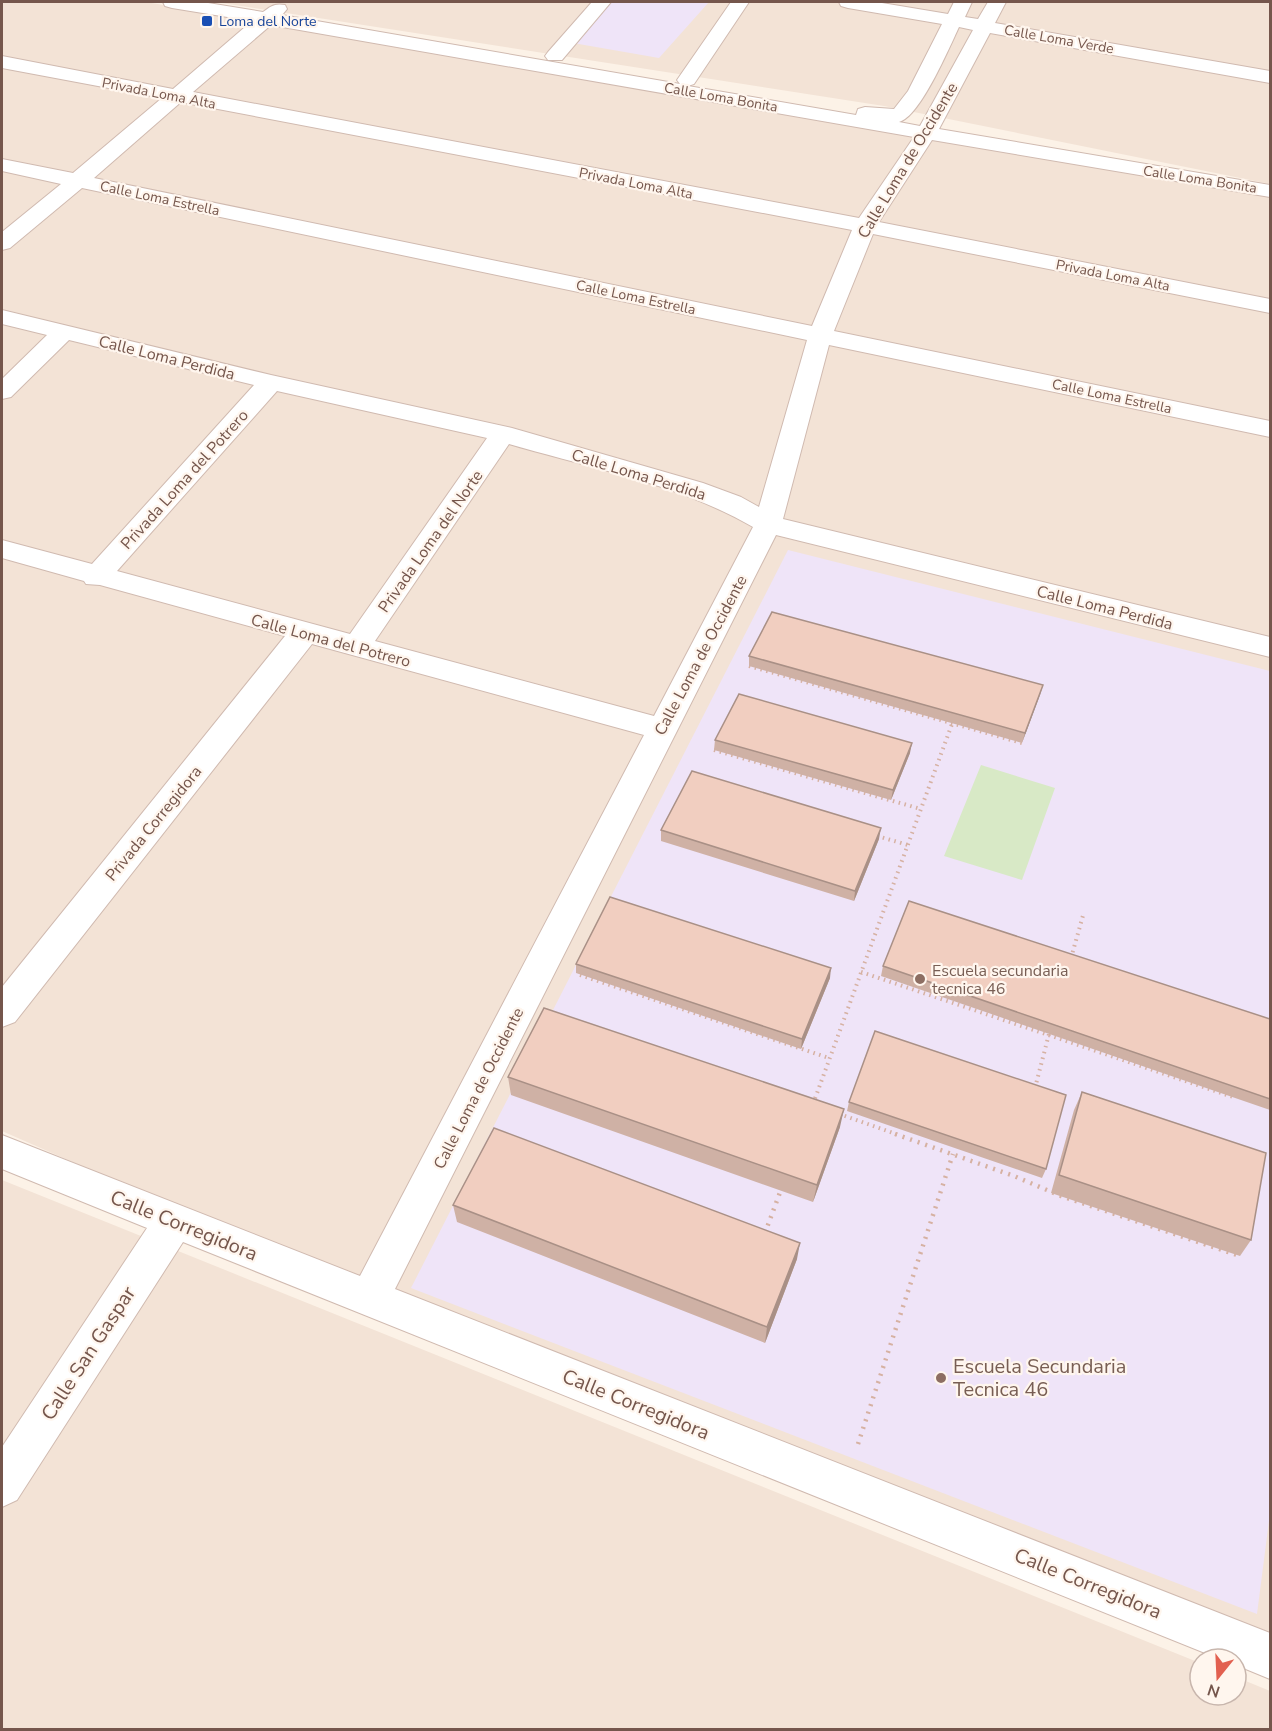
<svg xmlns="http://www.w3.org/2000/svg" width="1272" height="1731" viewBox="0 0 1272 1731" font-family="'Nunito Sans',sans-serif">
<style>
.residential{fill:#f3e3d6}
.education{fill:#efe4f8}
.green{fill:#d8e9c6}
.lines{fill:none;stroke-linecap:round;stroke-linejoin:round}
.minor-casing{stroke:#d0bab0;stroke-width:2}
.path-far1{stroke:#d6b1a2;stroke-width:4;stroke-dasharray:1.5 4.5;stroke-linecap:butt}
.path{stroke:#d6b1a2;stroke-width:4.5;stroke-dasharray:2 6;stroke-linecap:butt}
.minor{fill:#fff;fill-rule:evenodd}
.wall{fill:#cfb1a5}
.shaded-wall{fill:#a99086}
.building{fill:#f1cec0;stroke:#a99086;stroke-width:1.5}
.transit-dot{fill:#1a4fb4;stroke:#fff6ee;stroke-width:2}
.education-dot{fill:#8d6e63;stroke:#fff6ee;stroke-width:2}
.labels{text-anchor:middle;stroke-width:4.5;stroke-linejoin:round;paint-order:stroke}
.far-transit-label{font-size:14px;fill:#164399;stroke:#fff6ee;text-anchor:start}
.far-street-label{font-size:14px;fill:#75564c;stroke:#fff6ee}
.street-label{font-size:16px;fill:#75564c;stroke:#fff6ee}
.education-label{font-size:16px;fill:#785e54;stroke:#fff6ee;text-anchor:start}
.near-street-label{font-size:20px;fill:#75564c;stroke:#fff6ee}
.near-education-label{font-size:20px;fill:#785e54;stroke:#fff6ee;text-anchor:start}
</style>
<rect width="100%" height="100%" fill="#fcf2e7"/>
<path class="residential" d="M2 2H146L1270 197V1643L329 1275 2 1131Z
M216 2H1270V184L884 106Z
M2 1180 1200 1663V1695H1236V1677L1270 1691V1729H2Z"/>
<path class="education" d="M610 2H709L659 58 573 43Z
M788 550 1270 671V1513L1257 1614 411 1288Z"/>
<path class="green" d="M981 765 1055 788 1022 880 944 856Z"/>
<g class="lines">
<defs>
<path id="minor" d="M163 2H202L263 12C271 6 275 3 285 5L287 9 282 15 680 84 677 80 731 2H749L694 84 688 86 856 115 858 109 865 107 894 109 908 91 942 24 848 8 841 6 839 2H876L948 14 954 2H972L965 17 978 19 988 2H1006L995 23 1270 71V83L990 33 939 129 1270 185V197L932 140 879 222 1270 299V313L873 234 834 331 1270 421V437L829 345 783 519 1270 637V657L776 535 395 1289 1270 1633V1679L1236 1665V1659H1220L183 1242 17 1500 2 1507V1447L147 1228 2 1169V1135L360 1276 644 735 312 644 15 1022 2 1027V987L285 636 100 585 86 584 84 581 2 558V540L92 564 254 385 69 340 11 397 2 399V379L47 335 2 324V310L271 375 512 428 703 483 741 497 759 507 807 340 82 188 10 248 2 250V232L61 184 2 171V159L73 173 162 98 2 68V56L173 89 252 21 172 8 165 6ZM271 25 914 137 859 218 193 92ZM959 27 973 30 920 126 899 122C920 117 949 48 959 27ZM181 102 852 230 812 326 94 178ZM277 391 487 438 350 634 117 571ZM509 444C591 468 679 484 753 527L654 716 375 641Z
M592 2H611L562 60H548L545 56 548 52Z"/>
</defs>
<use href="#minor" class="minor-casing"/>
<path class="path-far1" d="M749 666 1022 743
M714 750 921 809
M877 836 908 845
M1071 958 1084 912
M861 972 1236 1098
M580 975 829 1058
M1035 1088 1049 1034
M813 1104 952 724
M839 1114 899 1135"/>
<path class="path" d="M895 1134 1014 1176 1061 1196 1240 1256
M765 1233 782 1187
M858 1444 953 1154"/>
<use href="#minor" class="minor"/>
</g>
<path class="wall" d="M749 656 1043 685 1022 743 749 666Z
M715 740 910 753 891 800 714 750Z
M661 830 879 839 854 901 661 841Z
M576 964 830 978 801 1049 576 973Z
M883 966 1270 1019V1110L881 976Z
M508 1077 840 1127 813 1202 511 1095Z
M1082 1092 1251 1240 1240 1256 1051 1193 1074 1110Z
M849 1102 1046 1169 1042 1178 847 1111Z
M453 1205 797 1259 765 1343 457 1222Z"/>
<path class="shaded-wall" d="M1043 685 1040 695 1022 743 1025 733Z
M912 743 910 753 891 800 893 790Z
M881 828 879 839 854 901 855 891Z
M831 968 830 978 801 1049 802 1039Z
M844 1109 840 1127 813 1202 817 1185Z
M800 1243 797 1259 765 1343 767 1327Z"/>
<path class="building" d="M772 612 1043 685 1025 733 749 656Z
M739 694 912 743 893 790 715 740Z
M692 771 881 828 855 891 661 830Z
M610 897 831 968 802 1039 576 964Z
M909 901 1270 1019V1099L883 966Z
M544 1008 844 1109 817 1185 508 1077Z
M875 1031 1066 1095 1046 1169 849 1102Z
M1082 1092 1266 1153 1251 1240 1059 1175Z
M494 1128 800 1243 767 1327 453 1205Z"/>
<rect class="transit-dot" x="201" y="15" width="12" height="12" rx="3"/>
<g class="education-dot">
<circle cx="920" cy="979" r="6"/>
<circle cx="941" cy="1378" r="6"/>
</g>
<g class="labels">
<g class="far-transit-label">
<text x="219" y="26">Loma del Norte</text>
</g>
<g class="far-street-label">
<text transform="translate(1059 39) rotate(10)" y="5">Calle Loma Verde</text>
<text transform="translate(159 93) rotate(11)" y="5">Privada Loma Alta</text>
<text transform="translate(721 97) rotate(10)" y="5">Calle Loma Bonita</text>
<text transform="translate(1200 179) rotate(9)" y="5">Calle Loma Bonita</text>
<text transform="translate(636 183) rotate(11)" y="5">Privada Loma Alta</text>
<text transform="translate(160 198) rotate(12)" y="5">Calle Loma Estrella</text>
<text transform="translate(1113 275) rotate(11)" y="5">Privada Loma Alta</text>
<text transform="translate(636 297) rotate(12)" y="5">Calle Loma Estrella</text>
<text transform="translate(1112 396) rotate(12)" y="5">Calle Loma Estrella</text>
</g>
<g class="street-label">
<text transform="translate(907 160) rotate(-59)" y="6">Calle Loma de Occidente</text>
<text transform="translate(167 357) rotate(14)" y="6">Calle Loma Perdida</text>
<text transform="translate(639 474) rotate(17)" y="6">Calle Loma Perdida</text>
<text transform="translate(184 479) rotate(-48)" y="6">Privada Loma del Potrero</text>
<text transform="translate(430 541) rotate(-55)" y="6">Privada Loma del Norte</text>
<text transform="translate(1105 607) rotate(14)" y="6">Calle Loma Perdida</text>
<text transform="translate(331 640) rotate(15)" y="6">Calle Loma del Potrero</text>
<text transform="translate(700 655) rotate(-62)" y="6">Calle Loma de Occidente</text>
<text transform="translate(153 823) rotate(-51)" y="6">Privada Corregidora</text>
<text transform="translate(478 1088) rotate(-63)" y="6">Calle Loma de Occidente</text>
</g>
<g class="education-label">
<text x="932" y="976">Escuela secundaria<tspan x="932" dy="18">tecnica 46</tspan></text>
</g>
<g class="near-street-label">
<text transform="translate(184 1225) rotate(22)" y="7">Calle Corregidora</text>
<text transform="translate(88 1353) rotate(-57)" y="7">Calle San Gaspar</text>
<text transform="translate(636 1404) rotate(22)" y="7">Calle Corregidora</text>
<text transform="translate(1088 1583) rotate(22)" y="7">Calle Corregidora</text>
</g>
<g class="near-education-label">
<text x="953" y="1373">Escuela Secundaria<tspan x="953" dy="23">Tecnica 46</tspan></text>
</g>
</g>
<rect width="1272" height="1731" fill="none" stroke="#75564c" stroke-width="6"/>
<g transform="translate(1218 1677) rotate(198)"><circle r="28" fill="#fff6ee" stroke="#c8b6ad" stroke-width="1.5"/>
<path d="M0-4.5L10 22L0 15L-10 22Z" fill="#e26050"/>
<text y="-9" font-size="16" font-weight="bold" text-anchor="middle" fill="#75564c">N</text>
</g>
</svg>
